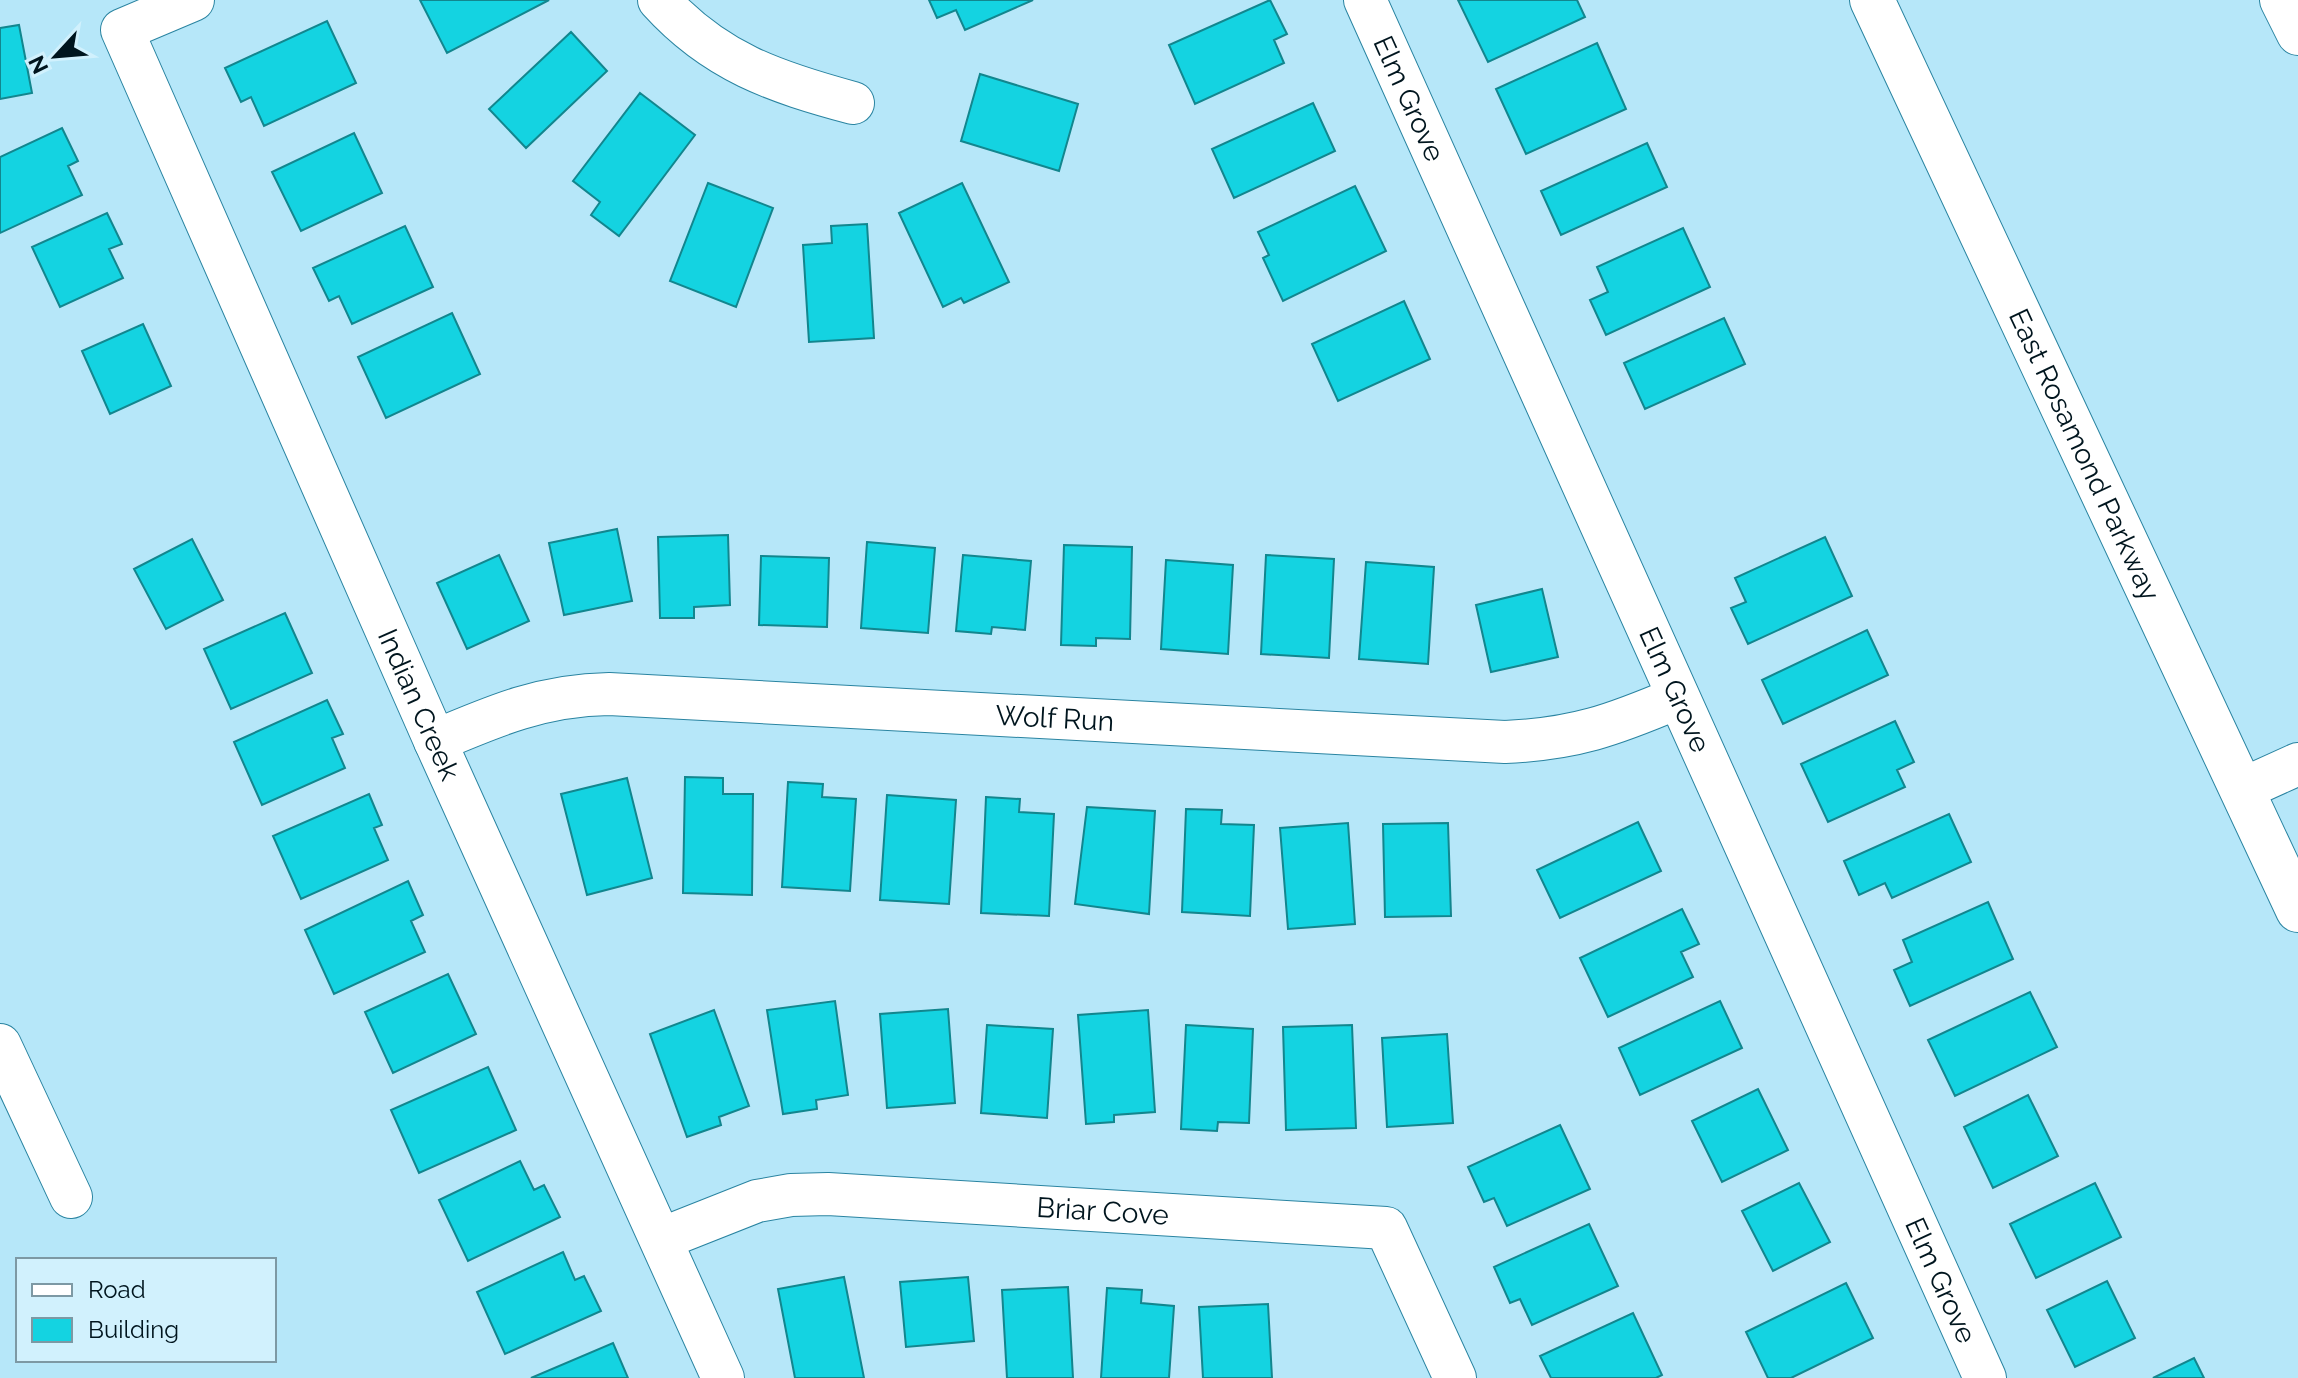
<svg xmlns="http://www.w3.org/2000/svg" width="2298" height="1378" viewBox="0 0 2298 1378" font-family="Raleway,sans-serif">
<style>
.building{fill:#14d3e1;stroke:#12868e;stroke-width:2}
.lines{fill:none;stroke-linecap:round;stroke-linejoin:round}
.minor-casing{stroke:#2a84a1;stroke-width:44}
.tertiary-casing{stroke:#2a84a1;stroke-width:46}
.minor{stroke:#fff;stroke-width:42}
.tertiary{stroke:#fff;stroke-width:44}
.labels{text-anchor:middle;stroke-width:6;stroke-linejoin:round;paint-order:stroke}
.street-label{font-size:28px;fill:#00151e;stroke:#d1f1fd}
</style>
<rect width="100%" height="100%" fill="#b6e7f9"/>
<path class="building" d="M420 0H549L447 53Z
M929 0H1033L965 30 956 10 937 18Z
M1270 0 1287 34 1274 40 1284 63 1195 104 1169 45Z
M1458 0H1577L1585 17 1488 62Z
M327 21 356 83 264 126 251 97 241 102 225 68Z
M19 25 32 93 0 99V28Z
M571 32 607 71 526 148 489 109Z
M1597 43 1626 109 1526 154 1496 89Z
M980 74 1078 104 1059 171 961 141Z
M640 93 695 135 619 236 591 215 600 202 573 181Z
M1313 103 1335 151 1234 198 1212 149Z
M62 128 78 161 68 166 82 195 0 233V157Z
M354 133 382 193 301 231 272 172Z
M1647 143 1667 187 1561 235 1541 191Z
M708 183 773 208 736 307 670 281Z
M962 183 1009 282 964 303 961 298 943 307 899 213Z
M1355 186 1386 251 1283 301 1263 258 1269 255 1258 232Z
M107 213 122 244 109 249 123 278 60 307 32 247Z
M867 224 874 338 809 342 803 245 832 243 831 226Z
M405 226 433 287 352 324 339 296 329 301 313 268Z
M1683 228 1710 287 1606 335 1590 300 1608 292 1597 267Z
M1404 301 1430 359 1338 401 1312 344Z
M452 313 480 374 386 418 358 357Z
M1724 318 1745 364 1645 409 1624 363Z
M143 324 171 386 110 414 82 351Z
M617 529 632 601 564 615 549 543Z
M728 535 730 605 694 607V618H660L658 537Z
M1825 537 1852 596 1748 644 1731 608 1746 602 1735 578Z
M192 539 223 600 166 629 134 569Z
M867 542 935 548 928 633 861 628Z
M1064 545 1132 547 1130 639 1096 638V646L1061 645Z
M499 555 529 621 467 649 437 583Z
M963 555 1031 561 1025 630 992 627 991 634 956 631Z
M1266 555 1334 559 1329 658 1261 654Z
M761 556 829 558 827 627 759 625Z
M1166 560 1233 565 1228 654 1161 649Z
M1366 562 1434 567 1428 664 1359 659Z
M1542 589 1558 657 1491 672 1476 605Z
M285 613 312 673 231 709 204 649Z
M1867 630 1888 675 1783 724 1762 680Z
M327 700 343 734 332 738 345 768 262 805 234 742Z
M1895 721 1914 762 1897 770 1905 787 1828 822 1801 764Z
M685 777 723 778V794H753L752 895 683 893Z
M627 778 652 878 587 895 561 794Z
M788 782 823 784 822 797 856 799 850 891 782 887Z
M369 794 382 825 374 828 388 860 301 899 273 836Z
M887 795 956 800 949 904 880 900Z
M986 797 1020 799 1019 812 1054 814 1049 916 981 913Z
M1087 807 1155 811 1149 914 1075 904Z
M1186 809 1222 810 1221 824 1254 825 1250 916 1182 912Z
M1949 814 1971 862 1892 898 1885 883 1859 895 1844 861Z
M1638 822 1661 871 1560 918 1537 870Z
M1348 823 1355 924 1288 929 1280 828Z
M1448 823 1451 916 1385 917 1383 824Z
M408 881 423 915 411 921 425 952 334 994 305 930Z
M1988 902 2013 959 1910 1006 1894 970 1912 962 1903 940Z
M1682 909 1699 944 1681 952 1693 977 1608 1017 1580 958Z
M448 974 476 1034 393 1073 365 1012Z
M2030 992 2057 1047 1955 1096 1928 1040Z
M835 1001 848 1095 816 1100 817 1109 783 1114 767 1010Z
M1720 1001 1742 1048 1640 1095 1619 1048Z
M948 1009 955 1103 887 1108 880 1014Z
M714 1010 749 1106 719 1117 721 1125 687 1137 650 1034Z
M1148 1010 1155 1112 1114 1115V1122L1086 1124 1078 1015Z
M987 1025 1053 1029 1047 1118 981 1113Z
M1186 1025 1253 1029 1249 1123 1218 1122 1217 1131 1181 1129Z
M1352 1025 1356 1128 1286 1130 1283 1027Z
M1447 1034 1453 1123 1387 1127 1382 1038Z
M488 1067 516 1130 419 1173 391 1110Z
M1758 1089 1788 1150 1722 1182 1692 1121Z
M2028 1095 2058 1156 1993 1188 1964 1127Z
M1560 1125 1590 1189 1507 1226 1494 1198 1484 1202 1468 1167Z
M520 1161 534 1190 544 1185 560 1217 468 1261 439 1200Z
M1799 1183 1830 1242 1773 1271 1742 1211Z
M2095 1183 2121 1237 2036 1278 2010 1224Z
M1589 1224 1618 1286 1532 1325 1520 1299 1510 1303 1494 1267Z
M563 1252 575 1280 584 1276 601 1311 505 1354 477 1292Z
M844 1277 864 1378H795L778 1289Z
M968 1277 974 1341 906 1347 900 1282Z
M2107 1281 2135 1338 2075 1367 2047 1310Z
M1846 1283 1873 1338 1791 1378H1768L1746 1332Z
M1068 1287 1073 1378H1007L1002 1290Z
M1107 1288 1142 1290 1141 1303 1174 1306 1169 1378H1101Z
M1268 1304 1272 1378H1203L1199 1307Z
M1633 1313 1662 1375 1656 1378H1551L1540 1356Z
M613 1343 628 1378H531Z
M2194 1358 2204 1378H2153Z"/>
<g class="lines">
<defs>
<g id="minor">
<path id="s1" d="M193 0 122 30 435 741 723 1378"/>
<path d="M659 0C715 62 775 82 853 103"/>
<path id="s2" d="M1365 0 1985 1378"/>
<path d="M2281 0 2298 34"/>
<path id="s3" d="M435 741C496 715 543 695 609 694L1505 742C1575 739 1613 725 1677 698"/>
<path d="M2243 789 2298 764"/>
<path d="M0 1045 71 1197"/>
<path id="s4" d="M661 1239 757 1201 791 1195 828 1194 1386 1228 1455 1378"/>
</g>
<g id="tertiary">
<path id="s5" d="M1872 0 2298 910"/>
</g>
</defs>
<use href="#minor" class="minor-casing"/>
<use href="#tertiary" class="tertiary-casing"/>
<use href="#minor" class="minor"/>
<use href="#tertiary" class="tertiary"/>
</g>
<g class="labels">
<g class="street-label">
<text dy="10" stroke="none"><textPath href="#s2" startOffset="108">Elm Grove</textPath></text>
<text dy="10" stroke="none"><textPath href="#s5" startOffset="502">East Rosamond Parkway</textPath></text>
<text dy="10" stroke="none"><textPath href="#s2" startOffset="756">Elm Grove</textPath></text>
<text dy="10" stroke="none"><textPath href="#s1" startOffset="814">Indian Creek</textPath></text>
<text dy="10" stroke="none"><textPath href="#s3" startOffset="628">Wolf Run</textPath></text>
<text dy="10" stroke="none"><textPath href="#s4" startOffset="450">Briar Cove</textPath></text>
<text dy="10" stroke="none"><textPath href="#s2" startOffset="1404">Elm Grove</textPath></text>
</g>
</g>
<rect x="16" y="1258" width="260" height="104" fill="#d1f1fd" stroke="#7d99a4" stroke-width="2"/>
<rect x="32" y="1284" width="40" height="12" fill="#ffffff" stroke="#7d99a4" stroke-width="2"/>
<text x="88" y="1298" font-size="24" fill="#00151e">Road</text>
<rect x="32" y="1318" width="40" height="24" fill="#14d3e1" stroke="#7d99a4" stroke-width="2"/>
<text x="88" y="1338" font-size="24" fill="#00151e">Building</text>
<g transform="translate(56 56) rotate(244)" stroke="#d1f1fd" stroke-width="6" paint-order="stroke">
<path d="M0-6L14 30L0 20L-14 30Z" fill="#00151e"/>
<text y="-12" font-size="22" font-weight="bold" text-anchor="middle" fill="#00151e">N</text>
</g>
</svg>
